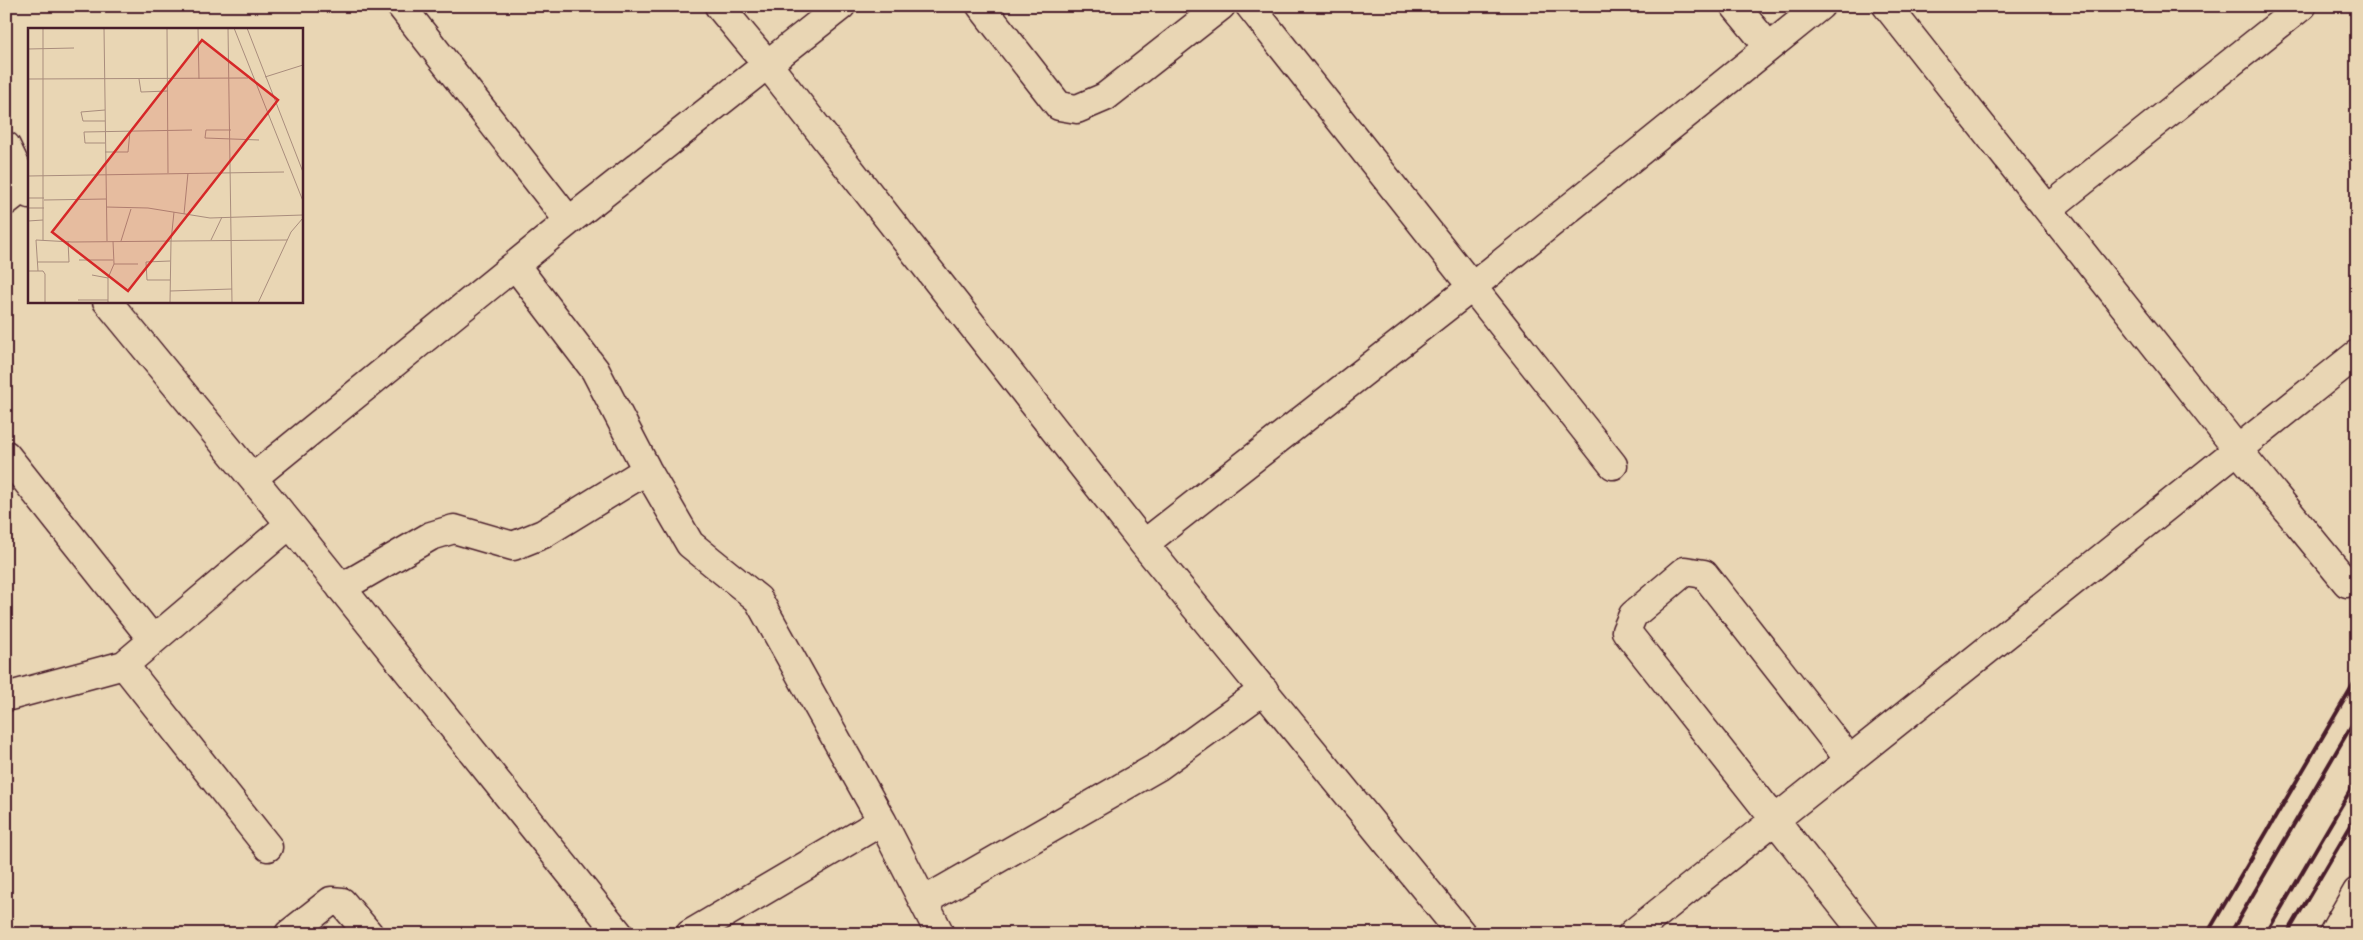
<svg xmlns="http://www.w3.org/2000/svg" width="2363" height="940" viewBox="0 0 2363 940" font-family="'Gochi Hand',sans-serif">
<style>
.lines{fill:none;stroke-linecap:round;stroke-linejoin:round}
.minor-casing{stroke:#4a1f2b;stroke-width:31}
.minor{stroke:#e9d6b4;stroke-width:28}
.rail{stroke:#4a1f2b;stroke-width:4}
.inset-road{fill:none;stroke:#a98d7d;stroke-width:1}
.view{fill:#d62828;fill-opacity:0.15;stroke:#d62828;stroke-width:2.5}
.inset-edge{fill:none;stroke:#4a1f2b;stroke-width:2.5}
</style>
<rect width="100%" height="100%" fill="#e9d6b4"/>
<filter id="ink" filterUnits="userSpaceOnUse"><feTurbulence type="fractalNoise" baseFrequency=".02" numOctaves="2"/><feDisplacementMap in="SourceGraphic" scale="10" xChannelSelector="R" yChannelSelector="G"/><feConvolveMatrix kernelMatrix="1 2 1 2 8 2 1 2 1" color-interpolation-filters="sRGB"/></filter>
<g filter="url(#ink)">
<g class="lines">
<defs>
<path id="minor" d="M401 6 569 221
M719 6 768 65 1144 544 1462 934
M981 6 1059 106 1077 109 1105 97 1221 6
M1250 6 1613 465
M1735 6 1769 47
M1887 6 2238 450 2347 583
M6 146 29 194
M6 201 25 186
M2048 209 2302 6
M515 265 595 370 647 470 690 544 758 599 882 821 940 934
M107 301 290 524 619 934
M6 455 153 640
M253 478 569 221 841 6
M1144 544 1472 287 1820 6
M341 588 431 536 454 529 513 546 543 534 647 470
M124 665 268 847
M6 697 124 665 290 524
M1849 759 1704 574 1685 571 1633 615 1626 631 1865 934
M924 901 1159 766 1264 690
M289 934 331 901 342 902 369 934
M690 934 882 821
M1632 934 2357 354
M2333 934 2357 892"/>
</defs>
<use href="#minor" class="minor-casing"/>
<use href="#minor" class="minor"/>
<path class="rail" d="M2207 934 2357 678
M2230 934 2357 716
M2266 934 2357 779
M2287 934 2357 815"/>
</g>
</g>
<g transform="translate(28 28)">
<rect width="275" height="275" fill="#e9d6b4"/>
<path class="inset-road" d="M76 0 79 213M139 0 140 145M170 0 171 51M200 0 204 275M206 0 275 173M219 0 275 144M0 21 46 20M237 49 275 37M0 51 220 50M111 51 113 64 140 63M77 82 53 84 55 93H77M203 102H178L177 110 231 112M77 115H57L56 104 164 102M77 124H100L102 103M0 148 256 144M0 170H16M16 172 78 171M78 179 120 180 182 190 275 187M0 180H16M156 186 160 145M0 193 15 192M15 212V0M183 212 194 189M93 213 103 181M51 232H85M142 233 118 234 119 252H142M9 234H41L40 213M86 236H110M0 243H15L17 246V275M10 243 8 212 44 214 259 212M64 247 80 250M142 263 204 261M50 272H80M80 275V250L86 236 85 213M142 275 143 213 146 184M230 275 263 204 275 190"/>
<path class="view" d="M174 12 250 72 100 263 24 204Z"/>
<rect width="275" height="275" class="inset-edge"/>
</g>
<rect width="2363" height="940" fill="none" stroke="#e9d6b4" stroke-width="25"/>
<rect x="12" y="12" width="2338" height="915" fill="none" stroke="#4a1f2b" stroke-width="2" filter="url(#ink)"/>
</svg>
